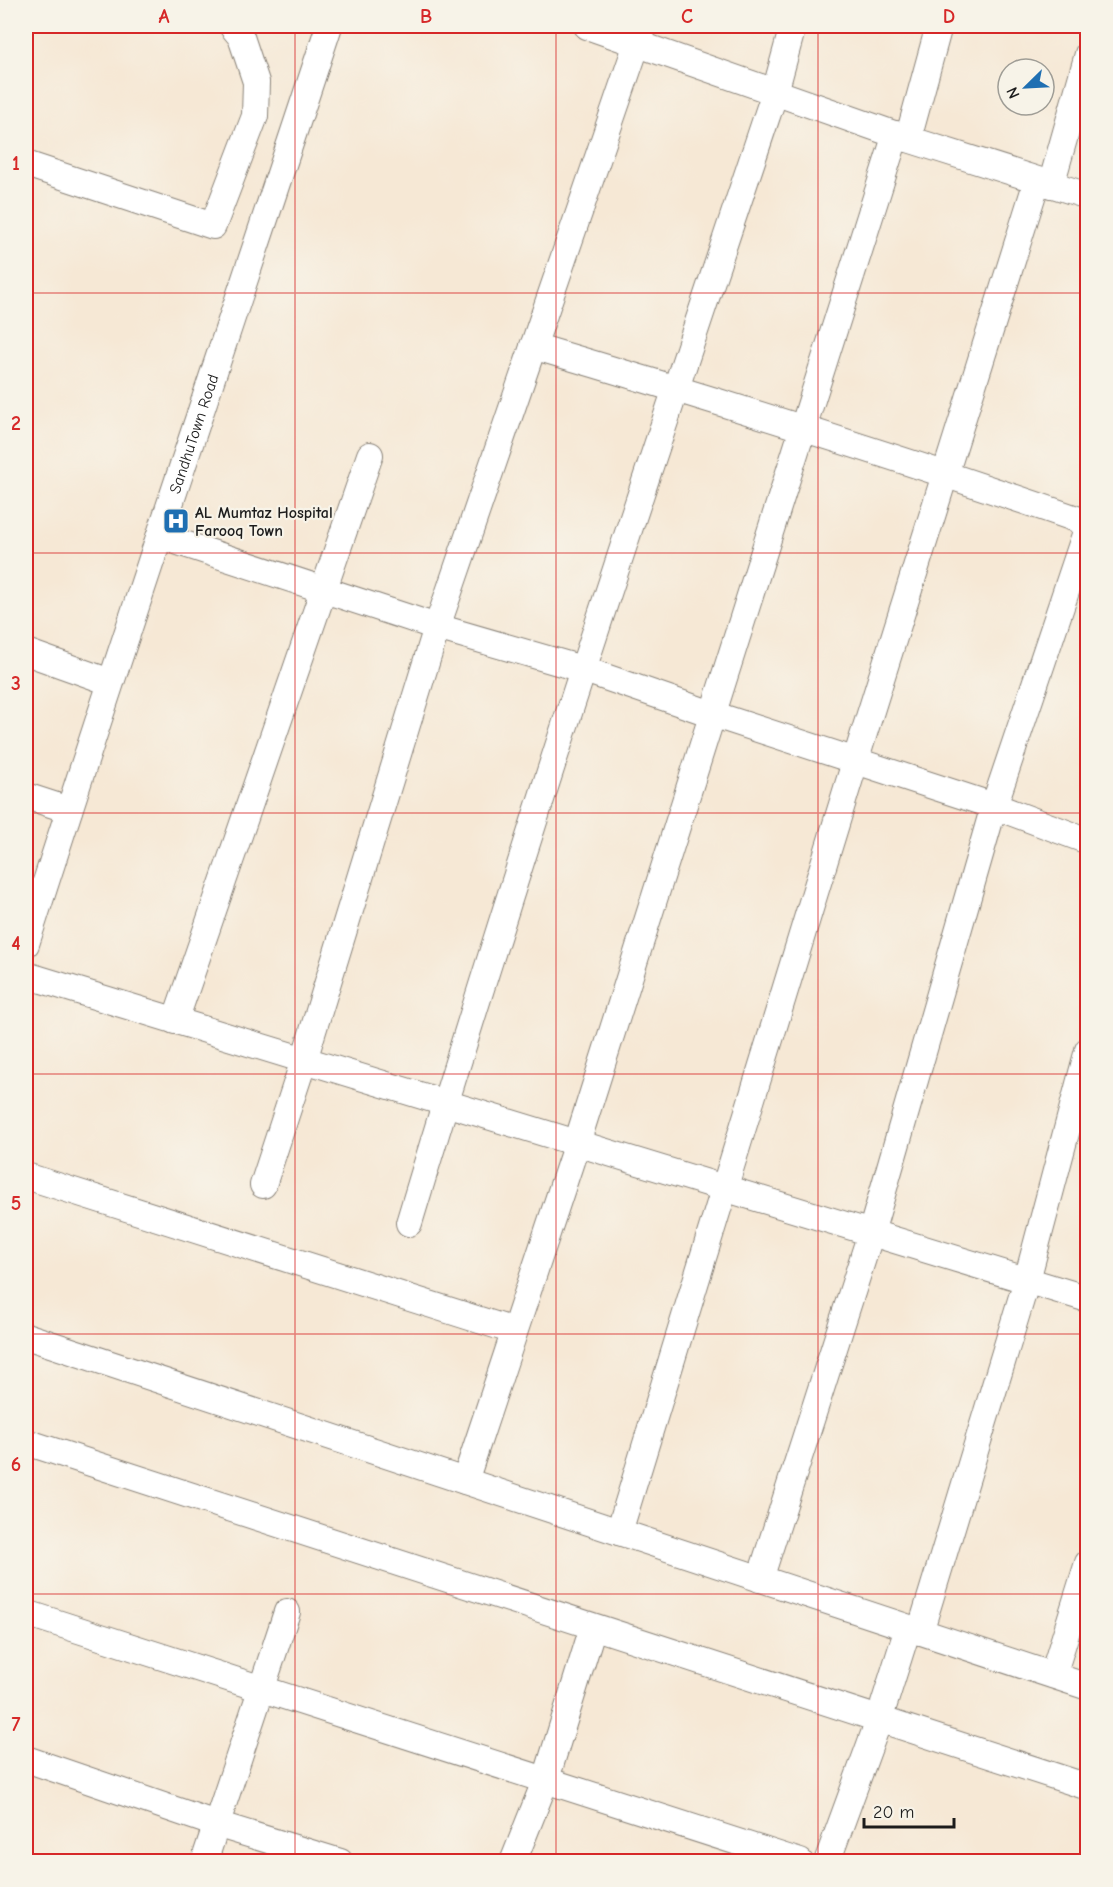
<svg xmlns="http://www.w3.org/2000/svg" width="1113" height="1887" viewBox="0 0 1113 1887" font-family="'Comic Neue',sans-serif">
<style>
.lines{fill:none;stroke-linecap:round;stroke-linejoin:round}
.minor-casing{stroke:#898278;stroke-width:28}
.minor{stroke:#fff;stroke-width:26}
.grid{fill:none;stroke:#d62828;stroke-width:1.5;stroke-opacity:0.55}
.labels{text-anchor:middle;stroke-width:4.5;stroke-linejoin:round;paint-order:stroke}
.street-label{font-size:16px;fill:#1c1c1c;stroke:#f7f3e8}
.poi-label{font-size:16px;font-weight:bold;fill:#1c1c1c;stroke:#f7f3e8;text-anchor:start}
.neatline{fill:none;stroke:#d62828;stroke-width:2}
.grid-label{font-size:20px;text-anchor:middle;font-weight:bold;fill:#d62828}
</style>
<rect width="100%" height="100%" fill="#f7f3e8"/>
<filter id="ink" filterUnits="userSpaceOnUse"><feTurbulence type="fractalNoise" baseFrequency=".0167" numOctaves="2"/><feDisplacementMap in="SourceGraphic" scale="12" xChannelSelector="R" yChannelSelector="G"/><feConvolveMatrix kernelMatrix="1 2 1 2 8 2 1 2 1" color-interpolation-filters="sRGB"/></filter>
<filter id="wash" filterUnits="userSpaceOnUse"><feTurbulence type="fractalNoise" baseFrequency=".008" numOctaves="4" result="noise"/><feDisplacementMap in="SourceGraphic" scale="24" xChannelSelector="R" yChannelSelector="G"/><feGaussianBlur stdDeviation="1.35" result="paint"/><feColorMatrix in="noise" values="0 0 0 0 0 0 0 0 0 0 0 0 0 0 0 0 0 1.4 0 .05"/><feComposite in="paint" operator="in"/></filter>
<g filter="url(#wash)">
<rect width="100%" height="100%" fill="#f6e8d5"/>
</g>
<g filter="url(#ink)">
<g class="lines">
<defs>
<g id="minor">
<path d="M587 26 908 139 1088 196"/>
<path d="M908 139 939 26"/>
<path d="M26 164 213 226 255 116 256 82 241 37 232 26"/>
<path d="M1051 185 1088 54"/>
<path d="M533 346C719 401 905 459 1088 523"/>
<path d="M160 536 437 627 582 669 712 714 994 806 1088 841"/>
<path d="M26 652 110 682"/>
<path d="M26 796 69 810"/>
<path id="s1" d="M26 944C124 637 228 332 329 26"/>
<path d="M26 975 1088 1299"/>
<path d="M175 1021 370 455"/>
<path d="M26 1176 514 1331"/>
<path d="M263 1185 304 1060 437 627 643 26"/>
<path d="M409 1223C523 843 649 468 775 92L793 26"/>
<path d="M26 1336 1088 1687"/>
<path d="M26 1442 1088 1787"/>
<path d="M465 1481 577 1143 896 134"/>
<path d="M619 1532 855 762 1037 181"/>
<path d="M760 1579 871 1233 994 806 1088 526"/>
<path d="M26 1613 800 1862"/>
<path d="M920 1632 1027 1280 1088 1050"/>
<path d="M1053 1675 1088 1563"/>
<path d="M26 1759 216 1824 340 1862"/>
<path d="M204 1862 287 1612"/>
<path d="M513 1862 546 1779 593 1627"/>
<path d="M827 1862 879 1720 908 1628"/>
</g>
</defs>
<use href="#minor" class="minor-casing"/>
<use href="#minor" class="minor"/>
</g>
</g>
<path class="grid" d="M295 26V1862M556 26V1862M818 26V1862M26 293H1088M26 553H1088M26 813H1088M26 1074H1088M26 1334H1088M26 1594H1088"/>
<defs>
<symbol id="hospital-square" viewBox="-11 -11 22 22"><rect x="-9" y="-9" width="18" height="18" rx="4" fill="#1f6fb2" stroke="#f7f3e8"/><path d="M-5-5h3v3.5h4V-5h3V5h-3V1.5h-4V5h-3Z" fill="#fff"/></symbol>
</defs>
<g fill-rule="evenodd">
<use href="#hospital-square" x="161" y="506" width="30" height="30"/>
</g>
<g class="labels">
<g class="street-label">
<text dy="6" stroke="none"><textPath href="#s1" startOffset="537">SandhuTown Road</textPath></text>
</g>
<g class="poi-label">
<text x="195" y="518">AL Mumtaz Hospital<tspan x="195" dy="18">Farooq Town</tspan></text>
</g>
</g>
<rect width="1113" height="1887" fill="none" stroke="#f7f3e8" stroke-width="66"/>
<g transform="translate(1026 87) rotate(246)"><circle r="28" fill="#f7f3e8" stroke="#9f9d96" stroke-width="1.5"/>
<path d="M0-4.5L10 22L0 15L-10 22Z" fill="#1f6fb2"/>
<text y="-9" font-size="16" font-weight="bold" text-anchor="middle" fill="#1c1c1c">N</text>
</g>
<path d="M864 1818v9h90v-9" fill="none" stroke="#1c1c1c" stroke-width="3"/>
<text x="873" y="1818" font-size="18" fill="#1c1c1c" stroke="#f7f3e8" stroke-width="4.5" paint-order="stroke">20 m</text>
<rect x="33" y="33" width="1047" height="1821" class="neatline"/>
<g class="grid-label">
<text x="164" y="23">A</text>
<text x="426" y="23">B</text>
<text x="687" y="23">C</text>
<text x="949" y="23">D</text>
<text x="16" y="170">1</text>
<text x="16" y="430">2</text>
<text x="16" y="690">3</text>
<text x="16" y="950">4</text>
<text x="16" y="1210">5</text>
<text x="16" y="1471">6</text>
<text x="16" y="1731">7</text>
</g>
</svg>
